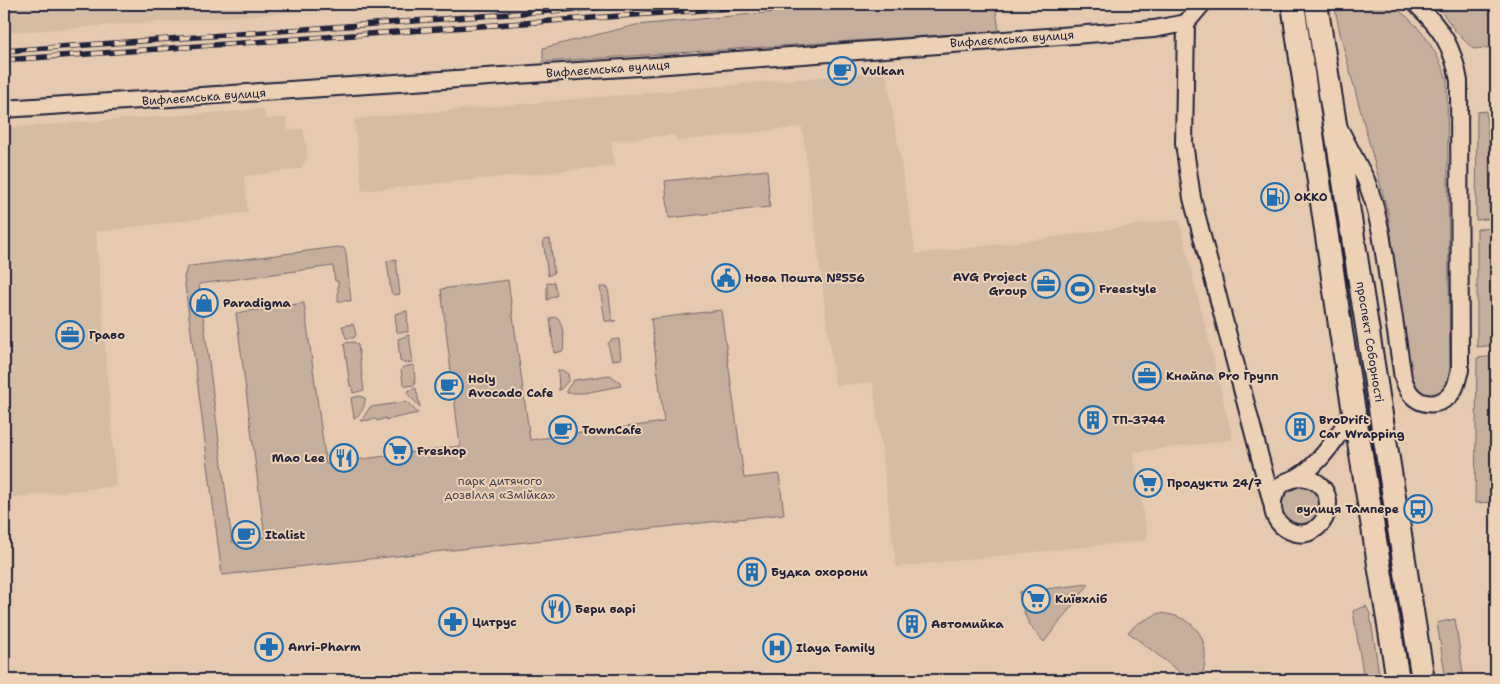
<svg xmlns="http://www.w3.org/2000/svg" width="1500" height="684" viewBox="0 0 1500 684" font-family="'Shantell Sans',sans-serif">
<style>
.built{fill:#d4bca5}
.green{fill:#c5ae9c;stroke:#74686c}
.lines{fill:none;stroke-linecap:round;stroke-linejoin:round}
.tertiary-casing{stroke:#22223b;stroke-width:20}
.trunk-casing{stroke:#22223b;stroke-width:26}
.tertiary{stroke:#edd1b4;stroke-width:16}
.trunk{stroke:#edd1b4;stroke-width:22}
.rail-casing{stroke:#22223b;stroke-width:5.5}
.rail{stroke:#edd1b4;stroke-width:4;stroke-dasharray:11;stroke-linecap:butt}
.labels{text-anchor:middle;stroke-width:4;stroke-linejoin:round;paint-order:stroke}
.street-label{font-size:12px;fill:#22223b;stroke:#edd1b4}
.poi-label{font-size:12px;font-weight:bold;fill:#22223b;stroke:#edd1b4;text-anchor:start}
.park-label{font-size:12px;fill:#433e4e;stroke:#edd1b4}
</style>
<rect width="100%" height="100%" fill="#e5caaf"/>
<filter id="ink" filterUnits="userSpaceOnUse"><feTurbulence type="fractalNoise" baseFrequency=".02" numOctaves="2"/><feDisplacementMap in="SourceGraphic" scale="10" xChannelSelector="R" yChannelSelector="G"/><feConvolveMatrix kernelMatrix="1 2 1 2 8 2 1 2 1" color-interpolation-filters="sRGB"/></filter>
<g filter="url(#ink)">
<path class="built" d="M4 4H408L4 33Z
M886 71 916 254 1034 240 1179 219 1233 440 1133 452 1148 540 896 567 873 382 835 386 802 127 678 141 673 135 611 141 614 166 362 191 354 119Z
M264 109 265 119 286 118 288 130 303 129 308 157 300 169 244 176 248 212 96 232 116 486 4 498V128Z"/>
<path class="green" d="M861 4H995L999 31 543 62V48L636 25Z
M1334 4C1346 4 1379 0 1389 5 1417 18 1438 52 1447 80L1450 378 1446 388C1421 407 1413 386 1407 365L1388 213 1341 38Z
M1436 4H1496V47L1473 49 1457 33Z
M1486 111 1495 218 1476 220 1477 112Z
M767 170 770 207 669 218 665 181Z
M1496 228V345L1477 347V229Z
M550 239 554 273 548 276 543 240Z
M338 247 344 248 346 253 351 301H338V281H335L333 266 199 284 232 542 265 537 236 313 304 303 326 464 460 446 441 289 508 280 530 440 664 422 651 319 721 310 744 478 779 474 784 514 222 575 184 277 187 268 191 266Z
M396 259 400 294 394 295 391 292 387 261Z
M554 282 557 295 547 300V283Z
M600 287H608L612 320 616 321H605Z
M407 311 408 332H397L395 314Z
M557 317C563 322 565 343 563 351L554 353 550 318Z
M353 324 356 334 354 338H346L342 326Z
M409 335 413 362 404 363 400 361 398 339Z
M619 339 621 359 612 360 608 344 611 340Z
M354 342 358 345 364 390 353 393 352 386H350L344 343Z
M1496 356V502L1475 503 1477 358Z
M414 365 415 385 406 386 403 383 401 370 403 367Z
M562 370 568 374 569 380 559 391 558 371Z
M610 375 620 382 621 386 584 393H567V389L574 380Z
M416 388 420 407 407 393 408 391Z
M360 396 365 398C366 406 360 416 354 418L351 398Z
M407 402 418 413 386 420V418L377 421 376 419 361 421 370 407Z
M1281 505a19 19 0 1 1 38 0a19 19 0 1 1-38 0Z
M1089 584 1044 642C1028 626 1023 614 1019 592Z
M1366 606 1370 614 1380 680H1364L1353 611Z
M1159 613C1199 616 1213 643 1201 680H1190L1128 632 1137 624Z
M1455 619 1464 680H1446L1437 623Z"/>
<g class="lines">
<defs>
<path id="tertiary" d="M1186 23 1184 143 1192 198 1273 507
M4 109 654 66 1154 29 1186 23 1202 4
M1340 130 1366 180 1374 203 1381 233 1403 378C1405 383 1407 389 1410 393 1422 409 1445 406 1454 389 1457 384 1458 376 1460 370L1459 81C1453 46 1441 28 1416 4
M1298 477C1350 480 1326 550 1288 530 1280 526 1274 518 1273 509 1272 501 1274 494 1279 488 1284 480 1291 481 1298 477 1322 463 1341 432 1354 409"/>
<path id="trunk" d="M1293 4 1341 332 1398 680
M1316 4 1423 680"/>
</defs>
<use href="#tertiary" class="tertiary-casing"/>
<use href="#trunk" class="trunk-casing"/>
<use href="#tertiary" class="tertiary"/>
<use href="#trunk" class="trunk"/>
<defs>
<path id="rail" d="M4 51 647 4
M4 60 788 4"/>
</defs>
<use href="#rail" class="rail-casing"/>
<use href="#rail" class="rail"/>
</g>
</g>
<defs>
<symbol id="cafe-ring" viewBox="-11 -11 22 22"><circle r="9.5" fill="#edd1b4" stroke="#1f6fb2" stroke-width="1.5"/><path d="M-5.5-4.5H6V0H3Q3 3.5 0 3.5H-2.5Q-5.5 3.5-5.5 0ZM3-3.2v2h1.7v-2ZM-6 4.5H4V6H-6Z" fill="#1f6fb2"/></symbol>
<symbol id="fuel-ring" viewBox="-11 -11 22 22"><circle r="9.5" fill="#edd1b4" stroke="#1f6fb2" stroke-width="1.5"/><path d="M-5.5-6h7V0h2V4h1.3V-2.5L3-4.5l.8-.8L6-3V5H2.5V1h-1V6h-7ZM-4.2-4.7v3.2H.2V-4.7Z" fill="#1f6fb2"/></symbol>
<symbol id="civic-ring" viewBox="-11 -11 22 22"><circle r="9.5" fill="#edd1b4" stroke="#1f6fb2" stroke-width="1.5"/><path d="M-.6-6.5H3V-4.5H.6V-3L4-1V1h2V6H-6V1h2V-1L-.6-3ZM-1.2 2.5V6h2.4V2.5Z" fill="#1f6fb2"/></symbol>
<symbol id="office-ring" viewBox="-11 -11 22 22"><circle r="9.5" fill="#edd1b4" stroke="#1f6fb2" stroke-width="1.5"/><path d="M-6-3h4V-5.5h4V-3h4V5H-6ZM-1-4.5V-3h2v-1.5ZM-6 0V1H6V0Z" fill="#1f6fb2"/></symbol>
<symbol id="stadium-ring" viewBox="-11 -11 22 22"><circle r="9.5" fill="#edd1b4" stroke="#1f6fb2" stroke-width="1.5"/><path d="M0-5a6.5 5 0 1 0 0 10a6.5 5 0 1 0 0-10ZM-3.5-1.8h7v3.6h-7Z" fill="#1f6fb2"/></symbol>
<symbol id="shop-ring" viewBox="-11 -11 22 22"><circle r="9.5" fill="#edd1b4" stroke="#1f6fb2" stroke-width="1.5"/><path d="M-5-2.5h2.3a2.7 3.5 0 0 1 5.4 0H5L5.5 6h-11ZM-1.5-2.5h3a1.5 2.3 0 0 0-3 0Z" fill="#1f6fb2"/></symbol>
<symbol id="building-ring" viewBox="-11 -11 22 22"><circle r="9.5" fill="#edd1b4" stroke="#1f6fb2" stroke-width="1.5"/><path d="M-4-6H4V6H1V3H-1V6H-4ZM-2.5-4.3h1.7v1.8h-1.7ZM.8-4.3h1.7v1.8H.8ZM-2.5-1h1.7V.8h-1.7ZM.8-1h1.7V.8H.8Z" fill="#1f6fb2"/></symbol>
<symbol id="supermarket-ring" viewBox="-11 -11 22 22"><circle r="9.5" fill="#edd1b4" stroke="#1f6fb2" stroke-width="1.5"/><path d="M-6-5.5h2.5l.6 2H6L4.5 2H-2.5L-4.4-4H-6ZM-1.5 3.2a1.3 1.3 0 1 0 .1 0ZM3 3.2a1.3 1.3 0 1 0 .1 0Z" fill="#1f6fb2"/></symbol>
<symbol id="restaurant-ring" viewBox="-11 -11 22 22"><circle r="9.5" fill="#edd1b4" stroke="#1f6fb2" stroke-width="1.5"/><path d="M-5-6h1v4h1v-4h1v4h1v-4h1v5L-1.5 .5V6h-2V.5L-5-1ZM5-6V6H3V1.5H1.5Q1.5-4 5-6Z" fill="#1f6fb2"/></symbol>
<symbol id="bus-ring" viewBox="-11 -11 22 22"><circle r="9.5" fill="#edd1b4" stroke="#1f6fb2" stroke-width="1.5"/><path d="M-5-6H5V4H4V6H2V4H-2V6H-4V4H-5ZM-3.5-4V0h7V-4ZM-3.5 1.2v1.5H-2V1.2ZM2 1.2v1.5H3.5V1.2Z" fill="#1f6fb2"/></symbol>
<symbol id="pharmacy-ring" viewBox="-11 -11 22 22"><circle r="9.5" fill="#edd1b4" stroke="#1f6fb2" stroke-width="1.5"/><path d="M-2-6h4v4h4v4h-4v4h-4v-4h-4v-4h4Z" fill="#1f6fb2"/></symbol>
<symbol id="hospital-ring" viewBox="-11 -11 22 22"><circle r="9.5" fill="#edd1b4" stroke="#1f6fb2" stroke-width="1.5"/><path d="M-5-5h3v3.5h4V-5h3V5h-3V1.5h-4V5h-3Z" fill="#1f6fb2"/></symbol>
</defs>
<g fill-rule="evenodd">
<use href="#cafe-ring" x="826" y="55" width="32" height="32"/>
<use href="#fuel-ring" x="1259" y="181" width="32" height="32"/>
<use href="#civic-ring" x="710" y="262" width="32" height="32"/>
<use href="#office-ring" x="1030" y="268" width="32" height="32"/>
<use href="#stadium-ring" x="1064" y="273" width="32" height="32"/>
<use href="#shop-ring" x="188" y="287" width="32" height="32"/>
<use href="#office-ring" x="54" y="319" width="32" height="32"/>
<use href="#office-ring" x="1131" y="360" width="32" height="32"/>
<use href="#cafe-ring" x="433" y="370" width="32" height="32"/>
<use href="#building-ring" x="1077" y="404" width="32" height="32"/>
<use href="#building-ring" x="1284" y="411" width="32" height="32"/>
<use href="#cafe-ring" x="547" y="414" width="32" height="32"/>
<use href="#supermarket-ring" x="382" y="435" width="32" height="32"/>
<use href="#restaurant-ring" x="328" y="442" width="32" height="32"/>
<use href="#supermarket-ring" x="1132" y="467" width="32" height="32"/>
<use href="#bus-ring" x="1402" y="493" width="32" height="32"/>
<use href="#cafe-ring" x="230" y="519" width="32" height="32"/>
<use href="#building-ring" x="736" y="556" width="32" height="32"/>
<use href="#supermarket-ring" x="1020" y="583" width="32" height="32"/>
<use href="#restaurant-ring" x="540" y="593" width="32" height="32"/>
<use href="#pharmacy-ring" x="437" y="606" width="32" height="32"/>
<use href="#building-ring" x="896" y="608" width="32" height="32"/>
<use href="#pharmacy-ring" x="253" y="631" width="32" height="32"/>
<use href="#hospital-ring" x="761" y="632" width="32" height="32"/>
</g>
<g class="labels">
<g class="street-label">
<text transform="translate(1012 39) rotate(-4)" y="4">Вифлеємська вулиця</text>
<text transform="translate(608 69) rotate(-4)" y="4">Вифлеємська вулиця</text>
<text transform="translate(204 97) rotate(-4)" y="4">Вифлеємська вулиця</text>
<text transform="translate(1370 342) rotate(81)" y="4">проспект Соборності</text>
</g>
<g class="poi-label">
<text x="861" y="75">Vulkan</text>
<text x="1294" y="201">ОККО</text>
<text x="1027" y="281" text-anchor="end">AVG Project<tspan x="1027" dy="14">Group</tspan></text>
<text x="745" y="282">Нова Пошта №556</text>
<text x="1099" y="293">Freestyle</text>
<text x="223" y="307">Paradigma</text>
<text x="89" y="339">Граво</text>
<text x="1166" y="380">Кнайпа Pro Групп</text>
<text x="468" y="383">Holy<tspan x="468" dy="14">Avocado Cafe</tspan></text>
<text x="1112" y="424">ТП-3744</text>
<text x="1319" y="424">BroDrift<tspan x="1319" dy="14">Car Wrapping</tspan></text>
<text x="582" y="434">TownCafe</text>
<text x="417" y="455">Freshop</text>
<text x="325" y="462" text-anchor="end">Mao Lee</text>
<text x="1167" y="487">Продукти 24/7</text>
<text x="1399" y="513" text-anchor="end">вулиця Тампере</text>
<text x="265" y="539">Italist</text>
<text x="771" y="576">Будка охорони</text>
<text x="1055" y="603">Київхліб</text>
<text x="575" y="613">Бери варі</text>
<text x="472" y="626">Цитрус</text>
<text x="931" y="628">Автомийка</text>
<text x="288" y="651">Anri-Pharm</text>
<text x="796" y="652">Ilaya Family</text>
</g>
<g class="park-label">
<text x="500" y="485">парк дитячого<tspan x="500" dy="14">дозвілля «Змійка»</tspan></text>
</g>
</g>
<rect width="1500" height="684" fill="none" stroke="#edd1b4" stroke-width="20"/>
<rect x="10" y="10" width="1480" height="664" fill="none" stroke="#22223b" stroke-width="2" filter="url(#ink)"/>
</svg>
